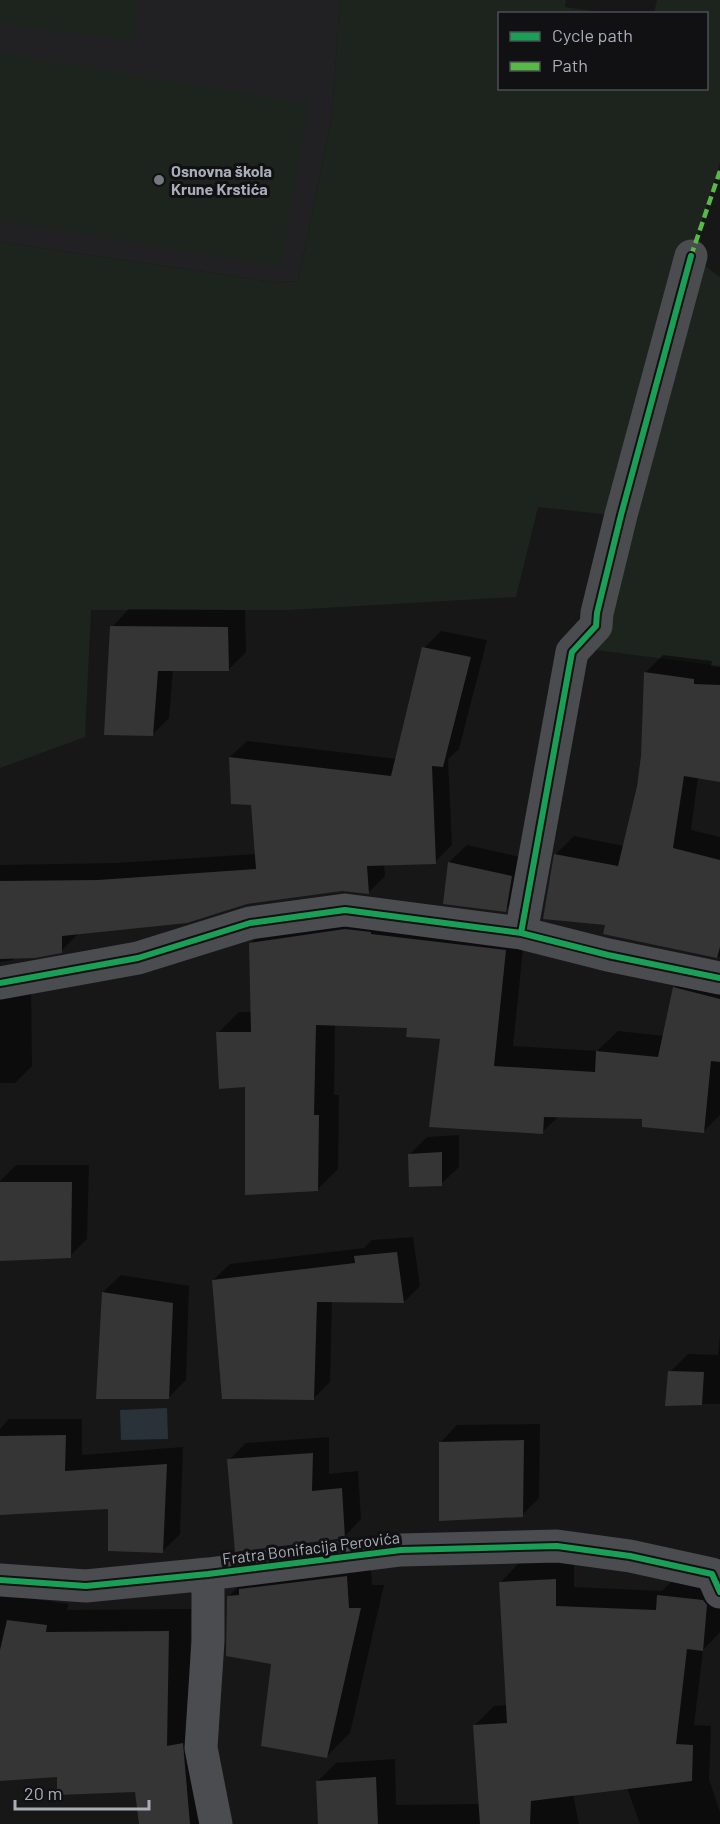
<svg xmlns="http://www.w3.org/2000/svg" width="720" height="1824" viewBox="0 0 720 1824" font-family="Barlow,sans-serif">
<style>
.built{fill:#212123}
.green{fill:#1d241e}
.water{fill:#2a3239}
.shadow{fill:#0007}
.building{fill:#353536}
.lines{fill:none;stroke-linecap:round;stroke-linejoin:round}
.street{stroke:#4b4c50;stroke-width:33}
.quiet{stroke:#58b947;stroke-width:4.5;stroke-dasharray:9 4.5;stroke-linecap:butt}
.cycleway-casing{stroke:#111113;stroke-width:10}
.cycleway{stroke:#1a9f57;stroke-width:6}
.poi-dot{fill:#757880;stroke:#111113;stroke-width:2}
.labels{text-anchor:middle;stroke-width:6;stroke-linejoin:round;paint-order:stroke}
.poi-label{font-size:16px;font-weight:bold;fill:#a8adb8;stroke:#111113;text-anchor:start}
.street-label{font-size:16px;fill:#a8adb8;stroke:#111113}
</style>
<rect width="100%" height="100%" fill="#171717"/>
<path class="built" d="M0 0H340L332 117 298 281 279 283 0 242Z"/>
<path class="green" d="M0 0H137L132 41 0 24Z
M340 0H566L565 7 605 13 500 14V88H706V14L654 13 657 0H720V163L691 256 720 277V666L596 650 621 516 538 507 516 597 288 610H91L85 737 0 768V242L279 283 298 281 332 117Z
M0 52 309 104 281 267 0 220Z"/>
<path class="water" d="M167 1408 168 1439 121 1440 120 1410Z"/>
<path class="shadow" d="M129 609 245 610 246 652 229 669H173L169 718 152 735 112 627Z
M441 631 487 640 459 749 448 759 452 845 435 862 384 864 385 876 368 893 342 890 247 903 78 934 61 951 16 957 13 960 0 962V865L116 863 257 854 253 804 230 757 247 741 397 759 424 648Z
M663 655 712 661 711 666 720 667V781L698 777 691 830 720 837V957L605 933 607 924 556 854 574 836 624 846 643 756 645 673Z
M467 845 529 859 522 893 505 910 444 903 449 862Z
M271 923 525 930 513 1046 597 1051 618 1031 664 1036 674 988 695 968 720 973V1115L703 1132 644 1118 559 1116 542 1132 441 1038 409 1027 335 1024 334 1095H339L338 1169 317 1190 246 1086 218 1033 239 1012H252L251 943Z
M0 973 31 983 32 1066 15 1083H0Z
M459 1135V1167L441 1184 409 1155 427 1137Z
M16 1165H89L87 1239 70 1256 0 1259V1181Z
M413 1237 420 1286 404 1302 332 1301 330 1382 314 1398 213 1280 230 1264 364 1248 372 1240Z
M121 1275 189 1286 186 1380 168 1398 103 1292Z
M720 1336V1404H667L670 1372 688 1354 718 1355Z
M9 1419H82V1455L183 1447 180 1534 163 1551 109 1508 0 1513V1429Z
M540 1424 539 1498 522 1515 440 1443 457 1425Z
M329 1437V1474L358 1471 361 1519 344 1537 229 1460 246 1443Z
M370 1553 372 1585H384L350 1733 326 1757 273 1662 228 1597 252 1573Z
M574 1561V1587L662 1591 677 1576 720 1582V1632L703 1650 694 1725 711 1726 709 1779 720 1812V1824H640L627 1788 573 1794 579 1824H319L317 1782 336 1763 395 1759 396 1805 481 1804 475 1725 494 1706 508 1705 500 1583 519 1563Z
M0 1583 8 1595 69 1604 67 1610 191 1609 189 1724 206 1824H140L136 1790 58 1775 0 1779Z"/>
<path class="building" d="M110 626 228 627 229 671H158L153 736 104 735Z
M422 647 471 657 443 767 432 766 436 864 367 866 369 894 342 891 247 904 187 923 62 936V953L35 958 0 959V881L98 880 256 869 251 805 231 804 229 757 391 776Z
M644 672 694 679V684L720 685V782L684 776 673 848 720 860V947L717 958 603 934 605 925 543 919 554 854 618 866 637 786 641 756Z
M448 862 512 876 506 912 443 904Z
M345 929 371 932V934L506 950 494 1066 595 1072 596 1051 658 1057 673 987 720 999V1062L711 1061 704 1133 642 1127V1119L544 1117 543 1134 429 1127 440 1039 406 1037 407 1028 316 1025 314 1115H319L318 1191 245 1195V1087L219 1089 216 1032H251L249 943Z
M442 1152V1186L409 1187 408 1154Z
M0 1182H72L71 1258 0 1261Z
M397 1252 404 1303 317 1302 314 1400 222 1399 212 1280 355 1263 354 1256Z
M102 1292 173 1303 169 1399H96Z
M668 1371 704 1372 702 1405 665 1406Z
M66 1435 65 1471 167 1464 163 1553 108 1551V1509L0 1515V1436Z
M524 1440 523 1517 439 1521V1442Z
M313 1453 312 1491 342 1488 345 1538 235 1552 227 1459Z
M347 1576 349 1608H361L327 1758 261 1746 271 1664 226 1656 227 1596 239 1595V1589Z
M556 1579V1606L656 1610 657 1595 703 1600 707 1605 703 1651 687 1649 676 1744 693 1745 692 1781 531 1801 530 1824H480L473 1725 507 1723 499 1582Z
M7 1620 47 1625 46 1632 169 1631 167 1746 183 1743 190 1824H139L135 1792 57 1795V1777L0 1781V1650Z
M376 1777 378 1824H318L316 1781Z"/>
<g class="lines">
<path class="street" d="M521 933 572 652 596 626 597 613 621 515 691 256
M0 983 138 958 250 923 345 910 521 933 608 955 720 978
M208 1574V1641L201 1748 216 1824
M0 1580 86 1586 208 1574 401 1550 557 1546 630 1556 712 1574 720 1592"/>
<path class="quiet" d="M691 256 720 171"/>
<defs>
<path id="cycleway" d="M521 933 572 652 596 626 597 613 621 515 691 256
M0 983 138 958 250 923 345 910 521 933 608 955 720 978
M0 1580 86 1586 208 1574 401 1550 557 1546 630 1556 712 1574 720 1592"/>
</defs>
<use href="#cycleway" class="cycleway-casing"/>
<use href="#cycleway" class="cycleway"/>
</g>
<circle class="poi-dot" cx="159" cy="180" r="6"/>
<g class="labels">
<g class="poi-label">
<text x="171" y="177">Osnovna škola<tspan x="171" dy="18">Krune Krstića</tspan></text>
</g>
<g class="street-label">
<text transform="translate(311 1548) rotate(-7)" y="6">Fratra Bonifacija Perovića</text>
</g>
</g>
<rect x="498" y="12" width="210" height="78" fill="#111113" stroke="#4d4f55" stroke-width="1.5"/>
<rect x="510" y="32" width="30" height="9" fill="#1a9f57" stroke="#4d4f55" stroke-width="1.5"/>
<text x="552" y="42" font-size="18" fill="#a8adb8">Cycle path</text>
<rect x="510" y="62" width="30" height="9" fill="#58b947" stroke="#4d4f55" stroke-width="1.5"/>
<text x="552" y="72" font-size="18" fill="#a8adb8">Path</text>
<path d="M15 1800v9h134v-9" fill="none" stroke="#a8adb8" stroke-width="3"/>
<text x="24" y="1800" font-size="18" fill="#a8adb8" stroke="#111113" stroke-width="4.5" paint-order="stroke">20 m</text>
</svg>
